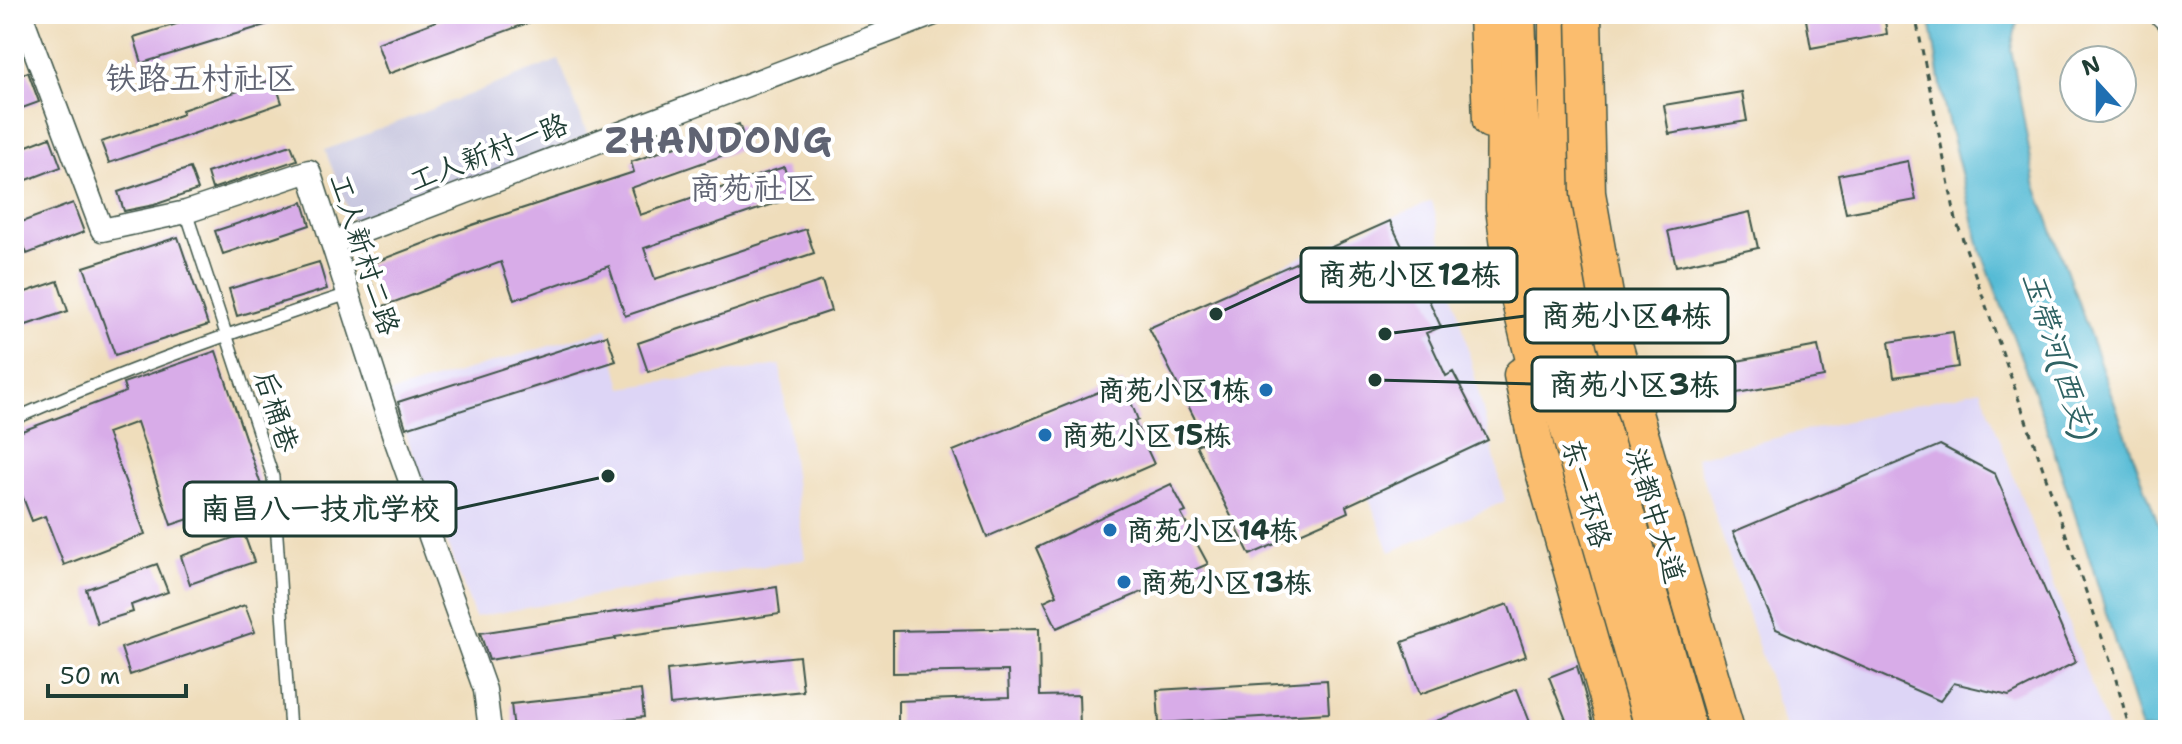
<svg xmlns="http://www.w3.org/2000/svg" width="2182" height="744" viewBox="0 0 2182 744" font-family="'Shantell Sans','LXGW WenKai TC',sans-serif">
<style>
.built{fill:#ddd5f6}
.industrial{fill:#c2c1dc}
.water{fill:#57bbd5;stroke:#3b7c84;stroke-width:2}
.building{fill:#d8ace8}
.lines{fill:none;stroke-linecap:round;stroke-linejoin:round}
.service-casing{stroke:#3e5548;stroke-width:14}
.minor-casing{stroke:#3e5548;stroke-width:25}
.primary-casing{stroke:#3e5548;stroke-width:37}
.trunk-casing{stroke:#3e5548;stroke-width:39}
.path{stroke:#3e5548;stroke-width:3;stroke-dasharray:6 6;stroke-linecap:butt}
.service{stroke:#fff;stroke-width:11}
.minor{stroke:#fff;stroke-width:22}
.primary{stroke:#fbbd6e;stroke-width:34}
.trunk{stroke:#fbbd6e;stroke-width:36}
.primary-bridge-casing{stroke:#3e5548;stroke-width:37;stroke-linecap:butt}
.primary-bridge{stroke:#fbbd6e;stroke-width:34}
.poi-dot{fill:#1f6fb2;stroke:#fff;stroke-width:3}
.labels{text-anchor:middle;stroke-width:8;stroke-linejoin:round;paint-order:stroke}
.street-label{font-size:28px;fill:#1f3d34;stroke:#fff}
.poi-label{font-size:28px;font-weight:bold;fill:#1f3d34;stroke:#fff;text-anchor:start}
.water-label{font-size:30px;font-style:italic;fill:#306364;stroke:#fff}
.quarter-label{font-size:32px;fill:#606473;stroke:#fff}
.district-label{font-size:36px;font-weight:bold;letter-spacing:2px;fill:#606473;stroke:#fff}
.leader{fill:none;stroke:#1f3d34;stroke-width:3}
.callout-dot{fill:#1f3d34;stroke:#fff;stroke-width:3}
.callout{fill:#fff;stroke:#1f3d34;stroke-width:3}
.callout-label{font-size:30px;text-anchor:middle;font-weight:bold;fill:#1f3d34}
</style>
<rect width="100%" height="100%" fill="#fff"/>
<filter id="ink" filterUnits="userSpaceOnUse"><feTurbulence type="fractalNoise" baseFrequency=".0125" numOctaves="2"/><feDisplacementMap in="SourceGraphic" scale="16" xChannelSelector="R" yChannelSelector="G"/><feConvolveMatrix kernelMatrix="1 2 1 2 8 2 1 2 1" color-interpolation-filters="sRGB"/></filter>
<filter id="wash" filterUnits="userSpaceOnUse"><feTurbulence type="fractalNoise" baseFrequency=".006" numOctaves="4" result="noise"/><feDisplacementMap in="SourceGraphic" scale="32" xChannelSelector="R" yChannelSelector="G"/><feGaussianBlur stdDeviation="1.8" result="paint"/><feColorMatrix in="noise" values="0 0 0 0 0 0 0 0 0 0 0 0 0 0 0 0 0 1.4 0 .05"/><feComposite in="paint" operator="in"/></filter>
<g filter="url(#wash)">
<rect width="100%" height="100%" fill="#efddbb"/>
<path class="built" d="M1432 201 1505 501 1390 552 1277 267Z
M607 329 622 388 780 365 805 559 475 617 390 393Z
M1981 389 2108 730H1786L1696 457Z"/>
<path class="industrial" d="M559 60 588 136 354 225 325 150Z"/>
<path class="water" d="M1929 14H2019L2011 49 2035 183 2164 540 2168 564V730H2141L2092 566 2037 400 1981 251 1945 110Z"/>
<g id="blocks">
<path class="building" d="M209 14H288V18L142 63 134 37Z
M455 14H546L547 16 388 74 377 43Z
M1805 14H1884L1887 34 1811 48Z
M28 72 39 102 14 111V77Z
M274 79 282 103 109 163 101 142 183 114 182 110Z
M1742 92 1747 121 1669 134 1664 105Z
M739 124 747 147 631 188 640 215 784 167 794 197 644 248 655 279 806 229 814 253 625 316 609 266 514 300 501 262 381 307 365 266 472 225 634 172 631 162Z
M50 137 61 167 14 185V151Z
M291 145 297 160 212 189 207 173Z
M1908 161 1916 200 1846 213 1838 175Z
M190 168 198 190 154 205 124 211 118 192Z
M303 202 310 225 223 254 215 231Z
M73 203 84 232 27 254 16 224Z
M1750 212 1758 248 1676 266 1668 231Z
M1390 221 1407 257 1414 254 1426 283 1422 285 1441 327 1426 333 1446 376 1453 372 1488 440 1346 506 1348 512 1250 555 1196 445 1206 441 1149 328Z
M178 237 208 325 115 355 84 267Z
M319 262 327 289 237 316 229 289Z
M58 281 68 311 14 329V296Z
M822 281 831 311 648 372 638 343Z
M1953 332 1958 367 1894 377 1889 342Z
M607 335 616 361 406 428 398 402Z
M1818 346 1824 377 1704 399 1699 368Z
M216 351 264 494 171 525 137 422 107 433 145 534 64 565 45 516 32 521 14 474V434L126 392 123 383Z
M1123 382 1138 420 1134 421 1154 464 987 537 953 451Z
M1940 445 1995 474 2076 662 2009 696 1954 683 1940 701 1776 629 1733 532Z
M1171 484 1186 512 1181 514 1208 564 1057 628 1044 601 1057 595 1036 548Z
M244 534 254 562 190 584 181 556Z
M157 564 168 592 131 605 133 612 97 623 86 589Z
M777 587 780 614 615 637 616 639 489 660 480 633Z
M1508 604 1526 656 1420 694 1402 642Z
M245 605 255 632 130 675 121 648Z
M1039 628 1040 696 1079 695 1080 728 898 730V701L1009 697 1008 671 893 673V631Z
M799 656 803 691 670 705 667 670Z
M1577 666 1595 730H1570L1549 677Z
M1327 680 1329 713 1159 723 1157 690Z
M1517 689 1533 730H1416V729Z
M641 690 644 717 514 730 511 704Z"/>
</g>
</g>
<g filter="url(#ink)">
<use href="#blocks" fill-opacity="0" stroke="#3e5548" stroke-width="2"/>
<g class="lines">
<defs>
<path id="service" d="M2152 14 2168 29
M186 212 273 477 290 730
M14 419C123 371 234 331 348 294"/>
<path id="minor" d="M21 14 102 230 186 212 309 171 393 433 485 690 490 730
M332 243 934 14"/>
<path id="primary" d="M1486 14 1490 121
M1504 94 1503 208 1511 269 1542 397
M1521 375 1538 454 1616 730"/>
<path id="trunk" d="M1517 14 1523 178 1535 291 1559 395 1654 730
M1557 14V170L1567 282 1589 384 1688 730"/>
</defs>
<use href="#service" class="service-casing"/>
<use href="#minor" class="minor-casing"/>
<use href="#primary" class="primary-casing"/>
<use href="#trunk" class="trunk-casing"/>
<path class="path" d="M1915 14 1956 220 2113 669 2130 730"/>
<use href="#service" class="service"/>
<use href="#minor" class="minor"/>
<use href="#primary" class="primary"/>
<use href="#trunk" class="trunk"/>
<defs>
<path id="primary-bridge" d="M1584 14 1588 193 1614 341 1727 730"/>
</defs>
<use href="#primary-bridge" class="primary-bridge-casing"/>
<use href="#primary-bridge" class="primary-bridge"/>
</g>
</g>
<g class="poi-dot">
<circle cx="1266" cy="390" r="8"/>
<circle cx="1045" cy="435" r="8"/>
<circle cx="1110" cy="530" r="8"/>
<circle cx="1124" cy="582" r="8"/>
</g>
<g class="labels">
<g class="street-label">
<text transform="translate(488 152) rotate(-21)" y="10">工人新村一路</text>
<text transform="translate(365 254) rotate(72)" y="10">工人新村二路</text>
<text transform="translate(277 411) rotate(72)" y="10">后桶巷</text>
<text transform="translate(1587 493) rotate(74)" y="10">东一环路</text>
<text transform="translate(1656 515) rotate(73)" y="10">洪都中大道</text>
</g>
<g class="poi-label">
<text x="1250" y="400" text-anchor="end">商苑小区1栋</text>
<text x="1061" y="445">商苑小区15栋</text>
<text x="1126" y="540">商苑小区14栋</text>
<text x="1140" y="592">商苑小区13栋</text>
</g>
<g class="water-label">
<text transform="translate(2059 356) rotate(72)" y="10">玉带河(西支)</text>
</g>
<g class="quarter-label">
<text x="201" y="89">铁路五村社区</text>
<text x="753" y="199">商苑社区</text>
</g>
<g class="district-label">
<text x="719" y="153">ZHANDONG</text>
</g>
</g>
<path class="leader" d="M1216 314L1301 275M1385 334L1525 316M1375 380L1532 384M608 476L456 509"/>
<g class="callout-dot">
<circle cx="1216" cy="314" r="8"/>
<circle cx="1385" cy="334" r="8"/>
<circle cx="1375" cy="380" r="8"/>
<circle cx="608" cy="476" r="8"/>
</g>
<g class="callout">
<rect x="1301" y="248" width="216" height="54" rx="8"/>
<rect x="1525" y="289" width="203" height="54" rx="8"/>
<rect x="1532" y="357" width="203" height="54" rx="8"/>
<rect x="184" y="482" width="272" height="54" rx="8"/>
</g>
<g class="callout-label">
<text x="1409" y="285">商苑小区12栋</text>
<text x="1626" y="326">商苑小区4栋</text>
<text x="1634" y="395">商苑小区3栋</text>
<text x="320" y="519">南昌八一技术学校</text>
</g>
<rect width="2182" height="744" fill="none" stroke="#fff" stroke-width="48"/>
<g transform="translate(2098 84) rotate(339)"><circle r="38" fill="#ffffff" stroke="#a5b1ae" stroke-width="2"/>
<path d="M0-6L14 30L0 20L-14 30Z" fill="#1f6fb2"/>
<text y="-12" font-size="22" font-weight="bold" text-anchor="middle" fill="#1f3d34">N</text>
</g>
<path d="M48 684v12h138v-12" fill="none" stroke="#1f3d34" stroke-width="4"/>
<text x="60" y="684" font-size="24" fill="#1f3d34" stroke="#ffffff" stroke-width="6" paint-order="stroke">50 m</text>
</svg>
